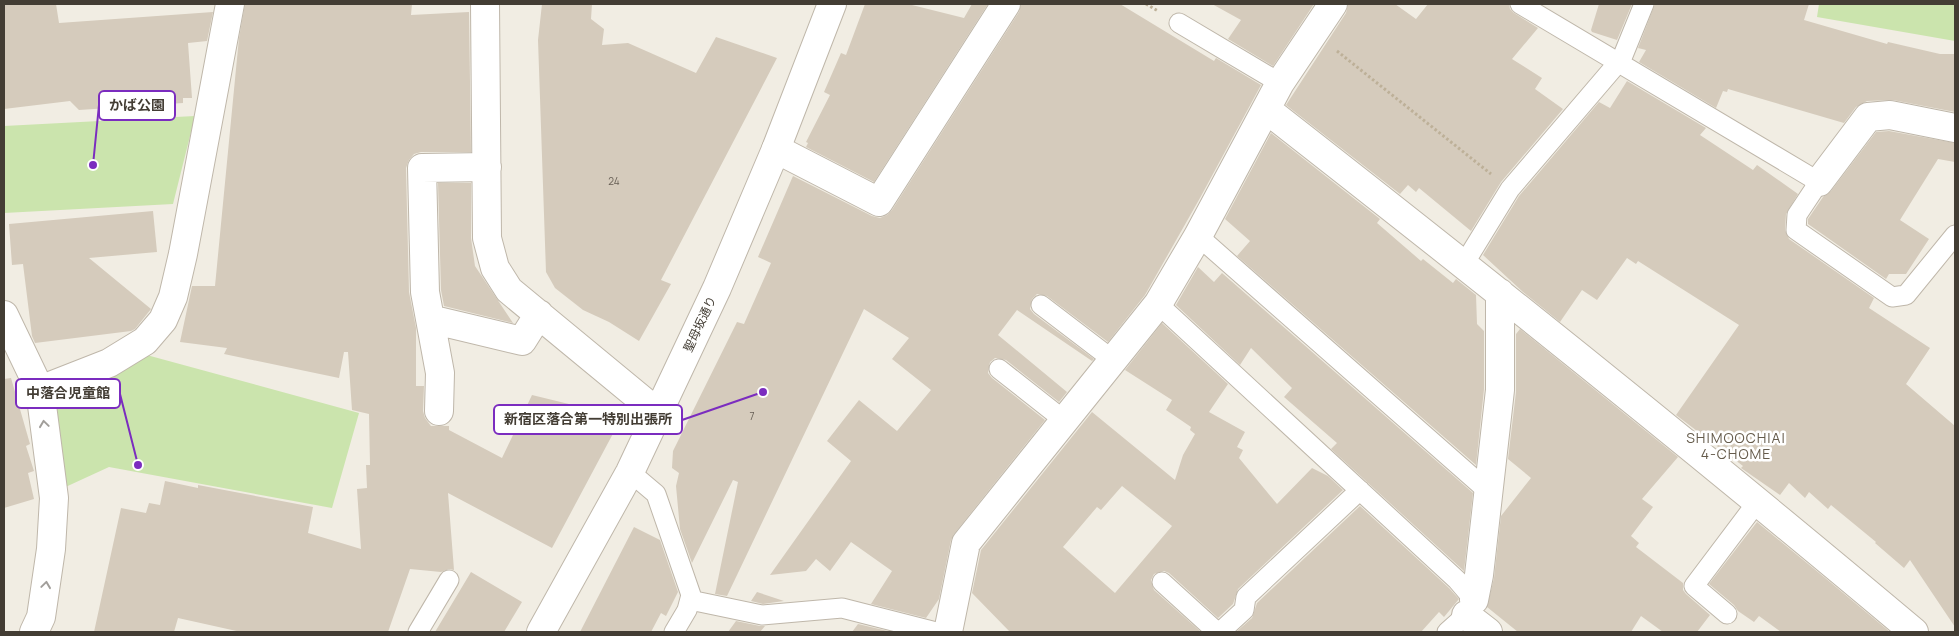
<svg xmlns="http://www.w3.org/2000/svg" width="1959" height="636" viewBox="0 0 1959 636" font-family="Manrope,'Noto Sans JP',sans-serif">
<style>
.green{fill:#cbe4ad}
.building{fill:#d5cbbc;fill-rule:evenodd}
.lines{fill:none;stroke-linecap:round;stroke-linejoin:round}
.service-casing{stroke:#bfb7aa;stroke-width:21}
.minor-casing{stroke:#bfb7aa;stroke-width:30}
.tertiary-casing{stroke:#bfb7aa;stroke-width:30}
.path{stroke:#bdb098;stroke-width:3;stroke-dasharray:2.5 2.5;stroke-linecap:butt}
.service{stroke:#fff;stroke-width:19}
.minor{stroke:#fff;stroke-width:28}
.tertiary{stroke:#fff;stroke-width:28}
.oneway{stroke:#a19e9a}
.labels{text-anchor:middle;stroke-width:5;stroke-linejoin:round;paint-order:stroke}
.number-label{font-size:10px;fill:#686056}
.street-label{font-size:12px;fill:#433d34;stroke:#fff}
.neighbourhood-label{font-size:14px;letter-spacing:1px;fill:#655b4b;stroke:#fff}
.leader{fill:none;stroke:#7b2cbf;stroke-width:2}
.callout-dot{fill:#7b2cbf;stroke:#fff;stroke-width:2}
.callout{fill:#fff;stroke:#7b2cbf;stroke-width:2}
.callout-label{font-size:14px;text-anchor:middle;font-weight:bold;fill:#433d34}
</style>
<rect width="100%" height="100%" fill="#f1ede3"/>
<path class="green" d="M1819 4H1955V41L1817 17Z
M195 116 173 204 4 213V126Z
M143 354 359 413 332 508 109 467 59 490 53 394Z"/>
<path class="building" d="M4 4H56L59 23 213 12 207 41 188 43 192 98H183V103L79 110 70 101 4 109Z
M245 4H412L411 15 469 12 471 152H421L414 154 409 160 406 168 409 292 416 328V386H424L423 411 425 418 431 426H449V430L502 458 532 395 573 405 616 428 552 548 448 493 454 570 449 569 441 572 410 569 388 632H241L178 618 174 632H94L121 508 146 513 149 503 160 505 165 481 198 488V485L313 507 308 533 361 549 357 489 367 488 366 465H370L369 414 352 410 348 352H344L339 378 224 354 227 348 180 342 192 286H215L239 38Z
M542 4H592L591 19 604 29 602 45 628 43 696 73 716 37 777 58 661 280 671 284 639 341 609 322 583 310 555 288 546 272 538 40Z
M865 4H908L964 18 972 4H988L874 182 806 147 808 143 806 142 830 95 824 92 841 53 846 55Z
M1021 4H1120L1214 61 1216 58 1261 85 1200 198 1145 295 1108 342 1047 296 1037 294 1032 299 1030 309 1034 314 1094 359 1092 361 1017 310 998 335 1067 392 1059 402 1006 360 995 358 990 362 988 373 992 378 1045 420 954 534 951 540 939 599 926 618 871 604 892 571 851 542 830 571 816 559 806 571 770 575 851 461 827 441 859 400 897 431 931 390 892 359 909 338 864 309 727 596 715 594 738 482 733 480 692 563 680 529 676 486 679 473 672 468 673 451 737 322 744 324 771 263 758 257 793 176 872 216 880 218 887 215 892 210 1019 12Z
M1212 4H1314L1273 66 1228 39 1241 20Z
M1348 4H1395L1416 19 1428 4H1509L1510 9 1514 13 1538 28 1512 59 1542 78 1535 89 1563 109 1501 182 1471 231 1419 188 1416 192 1408 185 1400 194 1286 105 1346 13Z
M1599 4H1632L1617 40 1592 32 1591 30Z
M1655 4H1809L1804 20 1887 44 1888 42 1940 54H1955V112L1893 100 1867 101 1856 107 1844 123 1728 89 1727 92 1723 91 1716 108 1639 62 1646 50 1638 48Z
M1627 81 1706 128 1700 135 1753 170 1757 165 1798 194 1786 214 1785 230 1789 239 1874 298 1869 308 1930 348 1906 384 1955 426V627L1910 560 1904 568 1875 543 1876 542 1831 505 1828 509 1809 492 1805 498 1789 483 1780 495 1741 468 1743 466 1676 415 1739 325 1638 261 1636 264 1627 258 1597 300 1582 290 1560 322 1523 292 1483 255 1519 196 1599 102 1610 108Z
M1889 131 1955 143V162L1938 159 1900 220 1929 239 1906 274H1889L1886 279 1808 224V219L1823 197 1831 191 1876 132Z
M1271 133 1380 219 1377 223 1421 261 1423 259 1453 283 1456 279 1476 295 1477 324 1484 331V389L1476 465 1237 256 1250 241 1225 219Z
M438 183H471V238L475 266 513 323 444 306 441 290Z
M153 211 157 252 89 258 151 309 135 329 131 331 35 343 32 336 23 264 12 265 9 224Z
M1198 267 1214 282 1222 273 1473 493 1464 571 1331 449 1337 443 1284 397 1292 388 1251 348 1240 365 1176 305Z
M1162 323 1228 384 1209 412 1245 432 1237 447 1243 450 1239 458 1277 504 1312 468 1328 476 1343 490 1238 589 1233 604 1218 618 1169 573 1164 571 1154 574 1151 580 1154 590 1201 632H1010L972 593 981 550 1092 412 1175 480 1183 455 1195 434 1190 430 1191 427 1166 410 1172 400 1125 370ZM1122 486 1172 526 1115 593 1063 547 1097 507 1101 510Z
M1520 329 1678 457 1642 499 1653 507 1631 536 1639 543 1636 547 1683 583V590L1686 594 1710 615 1697 632H1663L1641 616 1631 632H1518L1487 607 1494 578 1501 516 1531 478 1508 459 1516 392V334Z
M11 378 30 444 26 446 34 471 28 473 34 499 4 508V379Z
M1360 506 1449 588 1459 599 1444 617 1439 612 1421 632H1236L1252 618 1257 603Z
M1757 522 1824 577 1890 632H1781L1759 616 1754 622 1738 611 1734 605 1709 584Z
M634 527 660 540 678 592 666 616 661 613 651 632H580Z
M471 572 522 602 504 632H435Z
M757 592 784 601 763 604 751 601Z
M736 621 760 626H765L760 632H728Z
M858 624 892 632H852Z"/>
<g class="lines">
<defs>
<path id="service" d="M1520 4 1819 182 1797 215 1796 230 1892 297 1906 295 1955 235
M1179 23 1280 83
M1198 236 1489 492
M1464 264 1510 189 1622 58 1644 4
M1158 304 1457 580 1474 600 1466 615 1447 632
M1041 305 1113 360
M999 369 1065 421
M630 472 656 494 691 595 687 610 674 632
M1162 582 1217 632
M690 600 762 615 842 608 936 632
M1727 614 1694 586 1758 501
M418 632 449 580
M1220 632 1244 610 1246 597 1360 490"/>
<path id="minor" d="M485 4 487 238 495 268 509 290 658 413
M1266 109C1485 280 1701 453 1914 632
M776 149 879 202 1006 4
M1819 182 1868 117 1890 115 1955 128
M4 315 40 390 54 498 51 549 41 617 34 632
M430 319 522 341 539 314
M40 390 109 363 145 341 163 320 173 297 183 254 230 4
M439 411 440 373 425 292 422 168 487 167
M1474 600 1479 575 1500 390V293
M1466 615 1488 632
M948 632 966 543 1158 304 1198 236 1280 83 1333 4"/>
<path id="tertiary" d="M541 632 630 472 717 288 776 149 832 4"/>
</defs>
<use href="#service" class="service-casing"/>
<use href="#minor" class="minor-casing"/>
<use href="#tertiary" class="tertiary-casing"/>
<path class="path" d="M1146 4 1158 11
M1337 51 1491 174"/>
<use href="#service" class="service"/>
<use href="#minor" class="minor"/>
<use href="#tertiary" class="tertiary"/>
</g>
<defs><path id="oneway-chevron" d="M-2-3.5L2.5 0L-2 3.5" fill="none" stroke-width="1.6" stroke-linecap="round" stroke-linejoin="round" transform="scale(1.25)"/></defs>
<g class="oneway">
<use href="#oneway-chevron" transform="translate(44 424) rotate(-98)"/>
<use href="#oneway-chevron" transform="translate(46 585) rotate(-82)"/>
</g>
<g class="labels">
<g class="number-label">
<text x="614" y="185">24</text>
<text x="752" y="420">7</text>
</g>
<g class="street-label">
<text transform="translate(700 324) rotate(-65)" y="4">聖母坂通り</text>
</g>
<g class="neighbourhood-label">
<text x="1736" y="443">SHIMOOCHIAI<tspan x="1736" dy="16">4-CHOME</tspan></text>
</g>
</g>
<path class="leader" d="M93 165L99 105M138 465L120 394M763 392L682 420"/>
<g class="callout-dot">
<circle cx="93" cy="165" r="5"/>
<circle cx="138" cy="465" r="5"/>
<circle cx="763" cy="392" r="5"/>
</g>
<g class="callout">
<rect x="99" y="91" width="76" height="29" rx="5"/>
<rect x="16" y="379" width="104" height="29" rx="5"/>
<rect x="494" y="405" width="188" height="29" rx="5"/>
</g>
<g class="callout-label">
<text x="137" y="110">かば公園</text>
<text x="68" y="398">中落合児童館</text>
<text x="588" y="424">新宿区落合第一特別出張所</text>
</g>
<rect width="1959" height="636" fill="none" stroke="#433d34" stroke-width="10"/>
</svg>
